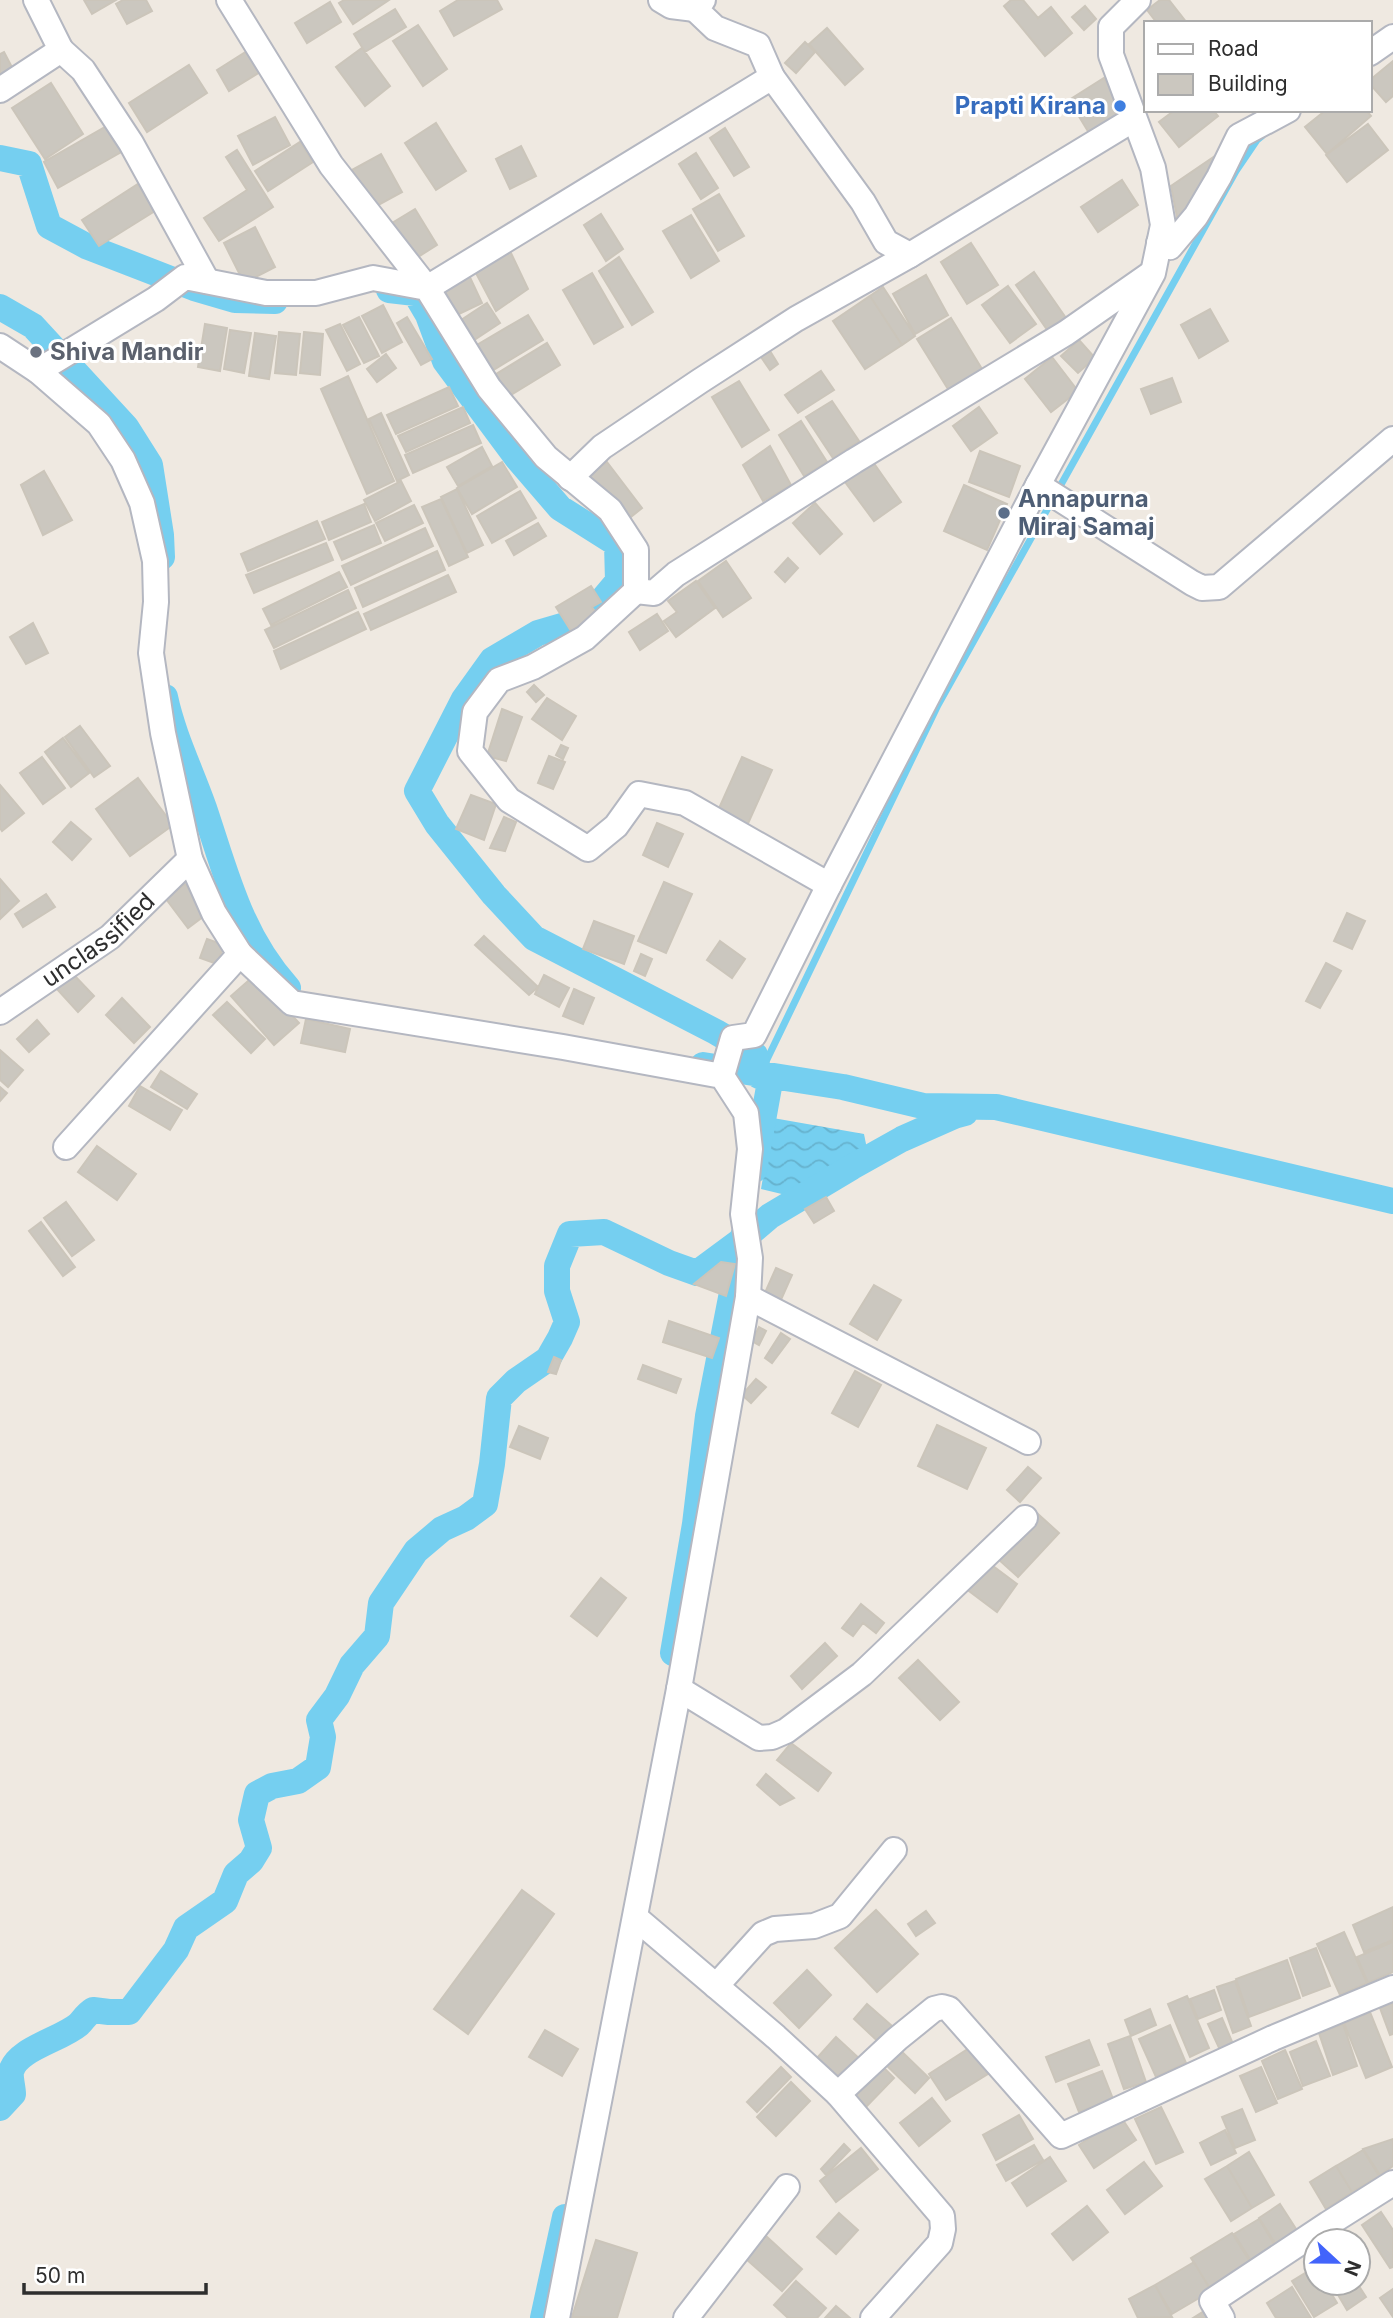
<svg xmlns="http://www.w3.org/2000/svg" width="1393" height="2318" viewBox="0 0 1393 2318" font-family="Inter,sans-serif">
<style>
.water{fill:url(#water-waves)}
.lines{fill:none;stroke-linecap:round;stroke-linejoin:round}
.stream{stroke:#75cff0;stroke-width:7}
.canal{stroke:#75cff0;stroke-width:26}
.building{fill:#cbc7bf;stroke:#cbc5ba;stroke-width:2}
.minor-casing{stroke:#b4b7c1;stroke-width:28}
.minor{stroke:#fff;stroke-width:24}
.shop-dot{fill:#3f7fe0;stroke:#fff;stroke-width:2.5}
.worship-dot{fill:#6b7280;stroke:#fff;stroke-width:2.5}
.service-dot{fill:#5c6f8a;stroke:#fff;stroke-width:2.5}
.labels{text-anchor:middle;stroke-width:6;stroke-linejoin:round;paint-order:stroke}
.shop-label{font-size:24px;font-weight:bold;fill:#366cbe;stroke:#fff;text-anchor:end}
.worship-label{font-size:24px;font-weight:bold;fill:#5b616d;stroke:#fff;text-anchor:start}
.service-label{font-size:24px;font-weight:bold;fill:#4e5e75;stroke:#fff;text-anchor:start}
.street-label{font-size:24px;fill:#2e2e2e;stroke:#fff}
</style>
<defs>
<pattern id="water-waves" width="16" height="10" patternUnits="userSpaceOnUse" patternTransform="scale(1.75)"><rect width="16" height="10" fill="#75cff0"/><path d="M0 5q4-4 8 0t8 0" fill="none" stroke="#66b2ce"/></pattern>
</defs>
<rect width="100%" height="100%" fill="#efe9e1"/>
<path class="water" d="M773 1118 864 1134 867 1149 790 1196 761 1189Z"/>
<g class="lines">
<path class="stream" d="M759 1076 938 705 1236 171 1257 140 1262 136"/>
<path class="canal" d="M0 158 29 164 49 226 88 247 194 288 235 300 275 301
M389 290 415 293 428 315 445 361 517 458 560 508 617 544 618 581 586 619 538 633 492 660 464 699 417 791 437 824 494 895 534 938 716 1032 755 1055 759 1076
M0 307 33 326 126 427 150 465 161 535 162 557
M165 697C173 735 191 771 204 808 226 873 240 935 288 988
M703 1065 843 1087 923 1106 996 1107 1393 1201
M754 1170 771 1076
M673 1653 695 1524 708 1416 743 1236
M0 2108 13 2094C13 2088 10 2078 11 2072 16 2049 60 2040 78 2025 83 2021 85 2015 93 2010L109 2012H129L176 1950 186 1928 225 1901 236 1874 251 1861 259 1848 251 1820 257 1794 272 1786 298 1781 318 1767 323 1737 319 1720 337 1696 352 1665 377 1636 381 1603 416 1551 442 1529 466 1518 485 1504 492 1464 499 1398 516 1381 548 1359 560 1338 567 1322 557 1291V1266L570 1234 604 1232 669 1263 697 1273 743 1239 770 1216 852 1167 902 1139 954 1116 965 1113
M543 2318 565 2217"/>
</g>
<path class="building" d="M84 0H116L92 14Z
M123 0H146L152 11 127 24 116 4Z
M344 0H389L353 24 339 3Z
M458 0H497L502 9 454 36 440 11Z
M1011 0H1023L1038 18 1051 7 1072 33 1045 56 1004 6Z
M1160 0H1169L1187 23H1157L1147 10Z
M330 2 341 22 307 43 295 23Z
M1085 6 1096 19 1084 30 1072 17Z
M395 9 406 27 365 52 354 34Z
M418 25 447 69 423 86 393 41Z
M827 28 863 69 845 85 809 44Z
M805 42 815 52 796 73 785 63Z
M252 48 265 69 229 91 217 70Z
M362 48 390 86 365 106 336 67Z
M4 52 14 71 0 79V54Z
M1393 61V96L1386 102 1370 84V80Z
M189 65 207 93 147 132 129 103Z
M1104 78 1124 112 1089 133 1069 100Z
M51 83 83 134 45 159 12 108Z
M1175 110H1213L1218 116 1179 147 1159 122Z
M1326 110H1366L1371 116 1327 154 1305 127Z
M275 117 290 145 253 165 238 136Z
M436 123 466 171 436 190 405 143Z
M110 124 125 150 58 188 44 162Z
M1368 124 1388 150 1347 182 1326 155Z
M725 128 749 167 734 176 710 138Z
M300 142 313 162 268 191 255 171Z
M521 146 536 176 510 189 496 159Z
M237 150 273 207 219 241 204 218 247 190 226 157Z
M696 153 718 188 701 199 679 164Z
M381 154 402 192 373 208 352 170Z
M1215 156 1223 162 1178 222 1171 186Z
M1122 180 1138 205 1098 232 1081 207Z
M138 184 155 211 99 246 82 220Z
M719 194 744 236 718 251 693 209Z
M415 209 437 245 410 262 387 226Z
M601 214 623 249 606 261 584 225Z
M691 215 719 261 691 278 663 231Z
M255 227 275 267 244 283 224 243Z
M971 243 998 285 967 304 941 262Z
M510 251 528 289 496 311 476 273Z
M619 257 653 312 632 325 599 271Z
M467 271 482 303 457 315 441 283Z
M1034 272 1066 318 1048 331 1016 285Z
M592 273 623 327 594 344 563 290Z
M926 275 948 315 915 334 893 294Z
M1008 286 1036 324 1010 343 982 305Z
M883 287 915 336 902 345 870 296Z
M870 296 902 345 865 369 833 321Z
M487 303 500 323 468 344 455 324Z
M383 305 402 342 382 353 362 316Z
M1210 309 1228 341 1199 358 1181 325Z
M528 315 543 340 490 372 475 346Z
M359 317 379 356 364 363 343 325Z
M407 317 432 359 421 365 397 323Z
M951 318 985 374 951 394 917 339Z
M205 324 227 328 220 371 198 367Z
M340 324 360 364 347 371 326 330Z
M230 330 251 333 244 373 224 369Z
M279 332 300 334 296 375 275 373Z
M304 332 323 334 320 375 300 373Z
M255 333 276 336 269 379 249 376Z
M1079 340 1095 358 1078 373 1061 356Z
M547 343 560 365 509 396 496 374Z
M770 351 778 364 770 370 761 357Z
M386 354 396 368 377 382 367 369Z
M1052 357 1078 391 1051 412 1025 379Z
M821 371 834 390 798 413 785 395Z
M348 376 394 481 367 494 321 389Z
M1172 378 1181 402 1151 414 1141 389Z
M739 381 769 430 742 447 712 397Z
M449 387 458 406 396 434 387 415Z
M832 401 859 441 833 458 806 417Z
M463 407 470 423 406 452 398 436Z
M979 407 997 433 971 451 953 426Z
M381 413 409 475 397 481 369 419Z
M801 421 827 462 804 476 779 435Z
M473 425 481 443 413 473 405 455Z
M770 446 791 485 763 501 743 465Z
M482 447 492 466 458 486 447 467Z
M980 451 1020 466 1009 497 969 482Z
M502 462 517 487 472 514 457 488Z
M607 462 642 508 622 524 587 477Z
M873 462 901 502 874 521 845 482Z
M44 471 72 520 43 535 21 485Z
M401 481 411 501 375 521 364 500Z
M964 485 1007 504 987 550 944 531Z
M457 489 483 545 467 553 441 497Z
M520 491 536 518 492 543 477 516Z
M441 499 468 557 449 566 422 507Z
M815 503 842 534 820 554 793 523Z
M364 504 371 522 329 540 322 522Z
M414 505 423 523 385 541 376 523Z
M317 521 325 539 248 571 241 554Z
M538 523 546 536 514 555 506 541Z
M374 525 381 543 342 560 334 542Z
M425 528 433 546 351 585 342 566Z
M326 543 333 560 254 593 246 575Z
M437 551 445 570 363 607 355 588Z
M788 558 798 568 785 582 775 572Z
M726 561 751 598 723 617 698 581Z
M339 572 347 587 271 625 263 609Z
M448 575 456 592 371 630 364 614Z
M696 581 715 608 676 637 664 621 677 612 668 601Z
M591 586 601 602 592 607 597 615 571 631 556 607Z
M348 590 356 608 274 648 265 630Z
M358 612 366 629 281 669 274 651Z
M657 614 668 631 640 650 629 632Z
M33 623 48 653 26 664 10 637Z
M534 685 544 695 536 702 527 692Z
M547 698 576 716 562 740 532 719Z
M502 709 522 717 506 761 487 756Z
M80 726 110 766 94 777 65 737Z
M63 738 89 773 71 787 45 752Z
M561 745 568 748 563 759 556 755Z
M549 756 565 762 553 789 538 783Z
M42 757 65 788 43 804 20 773Z
M742 757 772 770 746 828 716 815Z
M138 778 173 825 130 856 96 809Z
M0 785 24 813 2 831 0 828Z
M471 795 496 804 484 840 456 829Z
M504 817 516 822 505 851 490 848Z
M71 822 91 839 72 860 53 842Z
M657 823 683 834 668 867 643 855Z
M0 879 19 901 0 919Z
M664 882 692 894 666 953 638 941Z
M185 884 208 913 188 928 166 899Z
M46 894 55 907 23 927 15 914Z
M1347 913 1365 921 1352 949 1334 941Z
M594 921 634 936 624 964 583 949Z
M484 936 538 987 529 995 475 945Z
M207 939 224 945 217 964 200 958Z
M720 941 745 959 732 978 707 960Z
M641 954 652 959 645 976 634 971Z
M1326 963 1341 971 1320 1008 1306 1001Z
M73 974 94 996 78 1012 57 989Z
M255 975 299 1023 274 1045 231 996Z
M544 975 569 988 559 1007 535 994Z
M574 989 594 998 583 1024 563 1016Z
M122 998 150 1027 134 1043 106 1015Z
M227 1002 265 1039 251 1053 213 1015Z
M306 1019 350 1029 345 1052 301 1043Z
M37 1020 49 1034 29 1052 17 1039Z
M0 1050 23 1070 8 1087 0 1080Z
M161 1071 197 1094 187 1109 151 1087Z
M140 1086 182 1110 170 1130 129 1106Z
M0 1087 7 1093 0 1101Z
M97 1146 136 1174 117 1200 78 1172Z
M826 1197 834 1211 814 1223 805 1209Z
M66 1202 94 1240 72 1256 44 1218Z
M41 1222 75 1267 63 1276 29 1231Z
M721 1262 735 1264 726 1296 694 1284Z
M776 1268 792 1275 780 1302 764 1295Z
M874 1285 901 1300 877 1340 850 1324Z
M669 1321 719 1338 712 1358 663 1342Z
M759 1327 766 1331 759 1345 752 1341Z
M781 1333 790 1339 772 1363 765 1358Z
M554 1357 561 1360 556 1374 548 1372Z
M643 1365 681 1379 676 1393 638 1379Z
M855 1371 881 1385 858 1427 832 1413Z
M756 1379 766 1387 751 1403 742 1395Z
M937 1425 986 1448 967 1489 918 1466Z
M519 1426 548 1438 540 1459 510 1447Z
M1028 1467 1041 1478 1020 1502 1007 1490Z
M1038 1514 1059 1533 1018 1577 998 1559Z
M985 1560 1017 1584 997 1612 965 1588Z
M601 1578 626 1598 597 1636 571 1616Z
M861 1604 884 1623 876 1633 863 1623 853 1636 842 1628Z
M825 1643 837 1656 802 1689 791 1676Z
M918 1660 959 1702 940 1720 899 1678Z
M791 1743 831 1773 818 1791 777 1760Z
M766 1774 794 1798 780 1805 757 1785Z
M522 1890 554 1914 468 2034 434 2009Z
M1393 1907V1940L1364 1952 1353 1925Z
M876 1910 918 1954 877 1992 835 1948Z
M926 1911 935 1923 916 1936 908 1924Z
M1344 1932 1367 1983 1340 1995 1317 1944Z
M1393 1942V1972L1368 1983 1357 1957Z
M1316 1948 1330 1986 1303 1996 1290 1958Z
M1287 1960 1300 1998 1249 2017 1236 1979Z
M807 1970 831 1995 799 2028 774 2003Z
M1235 1981 1251 2026 1233 2033 1217 1987Z
M1214 1990 1221 2010 1198 2019 1190 1999Z
M1187 1996 1209 2048 1190 2057 1168 2004Z
M1393 2003V2034L1390 2035 1380 2008Z
M867 2004 899 2032 885 2048 854 2019Z
M1150 2009 1156 2025 1131 2036 1125 2020Z
M1370 2012 1392 2067 1366 2078 1344 2023Z
M1222 2018 1233 2044 1220 2050 1208 2024Z
M1343 2024 1357 2066 1333 2075 1319 2033Z
M1170 2025 1186 2063 1156 2077 1139 2039Z
M545 2030 578 2049 562 2076 529 2057Z
M1130 2036 1146 2082 1124 2089 1108 2044Z
M836 2037 862 2061 843 2082 817 2058Z
M1089 2040 1099 2065 1056 2082 1046 2057Z
M1316 2041 1330 2076 1303 2086 1290 2052Z
M897 2047 929 2078 915 2093 883 2062Z
M971 2047 988 2074 946 2100 929 2074Z
M1285 2050 1302 2089 1278 2099 1262 2061Z
M781 2067 791 2077 757 2112 747 2102Z
M883 2067 894 2078 863 2110 852 2099Z
M1261 2067 1277 2103 1256 2112 1240 2076Z
M1102 2071 1113 2099 1079 2112 1068 2084Z
M791 2082 810 2101 776 2136 757 2117Z
M932 2098 950 2121 919 2146 900 2123Z
M1161 2107 1183 2152 1156 2164 1135 2119Z
M1242 2109 1255 2140 1235 2148 1222 2117Z
M1019 2115 1033 2139 996 2160 983 2135Z
M1121 2117 1136 2140 1094 2168 1079 2145Z
M1225 2130 1236 2153 1211 2165 1200 2143Z
M1393 2139V2166L1380 2175 1363 2149Z
M844 2144 850 2150 826 2175 821 2169Z
M1034 2145 1043 2160 1006 2181 997 2165Z
M861 2148 878 2169 836 2202 820 2181Z
M1363 2150 1379 2176 1352 2192 1336 2166Z
M1249 2152 1274 2195 1252 2208 1227 2166Z
M1050 2157 1066 2181 1027 2206 1012 2183Z
M1144 2162 1162 2186 1125 2214 1107 2190Z
M1227 2166 1252 2208 1231 2221 1205 2179Z
M1336 2166 1352 2192 1326 2209 1310 2182Z
M1280 2204 1298 2232 1277 2246 1259 2218Z
M1087 2206 1108 2232 1073 2260 1052 2234Z
M1381 2212 1393 2230V2267L1390 2268 1362 2225Z
M839 2213 858 2230 836 2254 817 2237Z
M1259 2219 1277 2249 1253 2264 1234 2234Z
M1232 2233 1252 2265 1211 2290 1191 2258Z
M766 2236 802 2269 782 2291 746 2259Z
M596 2240 637 2253 617 2318 572 2317Z
M1194 2262 1211 2291 1172 2314 1155 2285Z
M1315 2267 1316 2283H1325L1337 2303 1314 2317 1292 2281Z
M796 2281 826 2308 817 2318H788L774 2305Z
M1331 2283H1357L1366 2297 1347 2310Z
M1155 2285 1172 2317 1138 2318 1129 2299Z
M1292 2287 1311 2318H1276L1267 2303Z
M1393 2289V2317L1380 2298Z
M836 2306 850 2318H825Z
M1204 2311 1209 2318H1193Z"/>
<g class="lines">
<defs>
<g id="minor">
<path d="M229 0 331 165 427 288 772 77 863 202 886 242 910 255 1134 119"/>
<path d="M661 0 671 6 695 9"/>
<path d="M703 0 695 9 715 28 758 45 772 77"/>
<path d="M61 50 83 70 131 143 207 281"/>
<path d="M1370 53 1393 37"/>
<path d="M0 90 61 50 36 0"/>
<path d="M1159 243 1170 247 1196 216 1219 177 1239 136 1288 110"/>
<path d="M0 346 38 371 156 299 185 277 266 293H316L373 278 427 288 489 388 546 457 610 510 636 550V591L585 638 533 667 499 680 475 712 470 751 509 800 588 849 616 826 639 794 685 803 829 885"/>
<path d="M38 371 99 424 123 460 142 503 155 561 156 602 151 653 163 733 190 859 214 913 240 954 292 1003 563 1047 722 1076 746 1113 750 1149 743 1214 750 1258 748 1297 679 1689 557 2318"/>
<path d="M570 478 602 447 700 381 796 319 910 255"/>
<path d="M1038 485 1192 583 1202 588 1219 587 1393 439"/>
<path d="M636 591 654 593 676 574 854 461 1066 333 1149 275"/>
<path id="s1" d="M0 1012 110 937 190 859"/>
<path d="M722 1076 733 1038 754 1035 829 885 1038 485 1153 273 1163 225 1153 168 1111 55V27L1138 0"/>
<path d="M66 1147 240 954"/>
<path d="M748 1297 1028 1442"/>
<path d="M679 1689 759 1738 772 1737 786 1731 862 1674 1025 1518"/>
<path d="M636 1918 776 2037 838 2094"/>
<path d="M716 1986 763 1934 775 1929 814 1926 840 1916 894 1850"/>
<path d="M686 2318 787 2187"/>
<path d="M873 2318 940 2243 943 2229 942 2216 838 2094 897 2039 934 2009 942 2007 949 2009 1061 2136 1273 2038 1393 1988"/>
<path d="M1222 2318 1212 2301 1328 2224 1393 2183"/>
</g>
</defs>
<use href="#minor" class="minor-casing"/>
<use href="#minor" class="minor"/>
</g>
<circle class="shop-dot" cx="1120" cy="106" r="7"/>
<circle class="worship-dot" cx="36" cy="352" r="7"/>
<circle class="service-dot" cx="1004" cy="513" r="7"/>
<g class="labels">
<g class="shop-label">
<text x="1106" y="114">Prapti Kirana</text>
</g>
<g class="worship-label">
<text x="50" y="360">Shiva Mandir</text>
</g>
<g class="service-label">
<text x="1018" y="507">Annapurna<tspan x="1018" dy="28">Miraj Samaj</tspan></text>
</g>
<g class="street-label">
<text dy="8" stroke="none"><textPath href="#s1" startOffset="122">unclassified</textPath></text>
</g>
</g>
<rect x="1144" y="21" width="228" height="91" fill="#ffffff" stroke="#ababab" stroke-width="2"/>
<rect x="1158" y="44" width="35" height="10" fill="#ffffff" stroke="#ababab" stroke-width="2"/>
<text x="1208" y="56" font-size="21" fill="#2e2e2e">Road</text>
<rect x="1158" y="74" width="35" height="21" fill="#cbc7bf" stroke="#ababab" stroke-width="2"/>
<text x="1208" y="91" font-size="21" fill="#2e2e2e">Building</text>
<g transform="translate(1337 2262) rotate(112)"><circle r="33" fill="#ffffff" stroke="#ababab" stroke-width="2"/>
<path d="M0-5L12 26L0 18L-12 26Z" fill="#4264fb"/>
<text y="-10" font-size="19" font-weight="bold" text-anchor="middle" fill="#2e2e2e">N</text>
</g>
<path d="M24 2283v10h182v-10" fill="none" stroke="#2e2e2e" stroke-width="3.5"/>
<text x="35" y="2283" font-size="21" fill="#2e2e2e" stroke="#ffffff" stroke-width="5" paint-order="stroke">50 m</text>
</svg>
